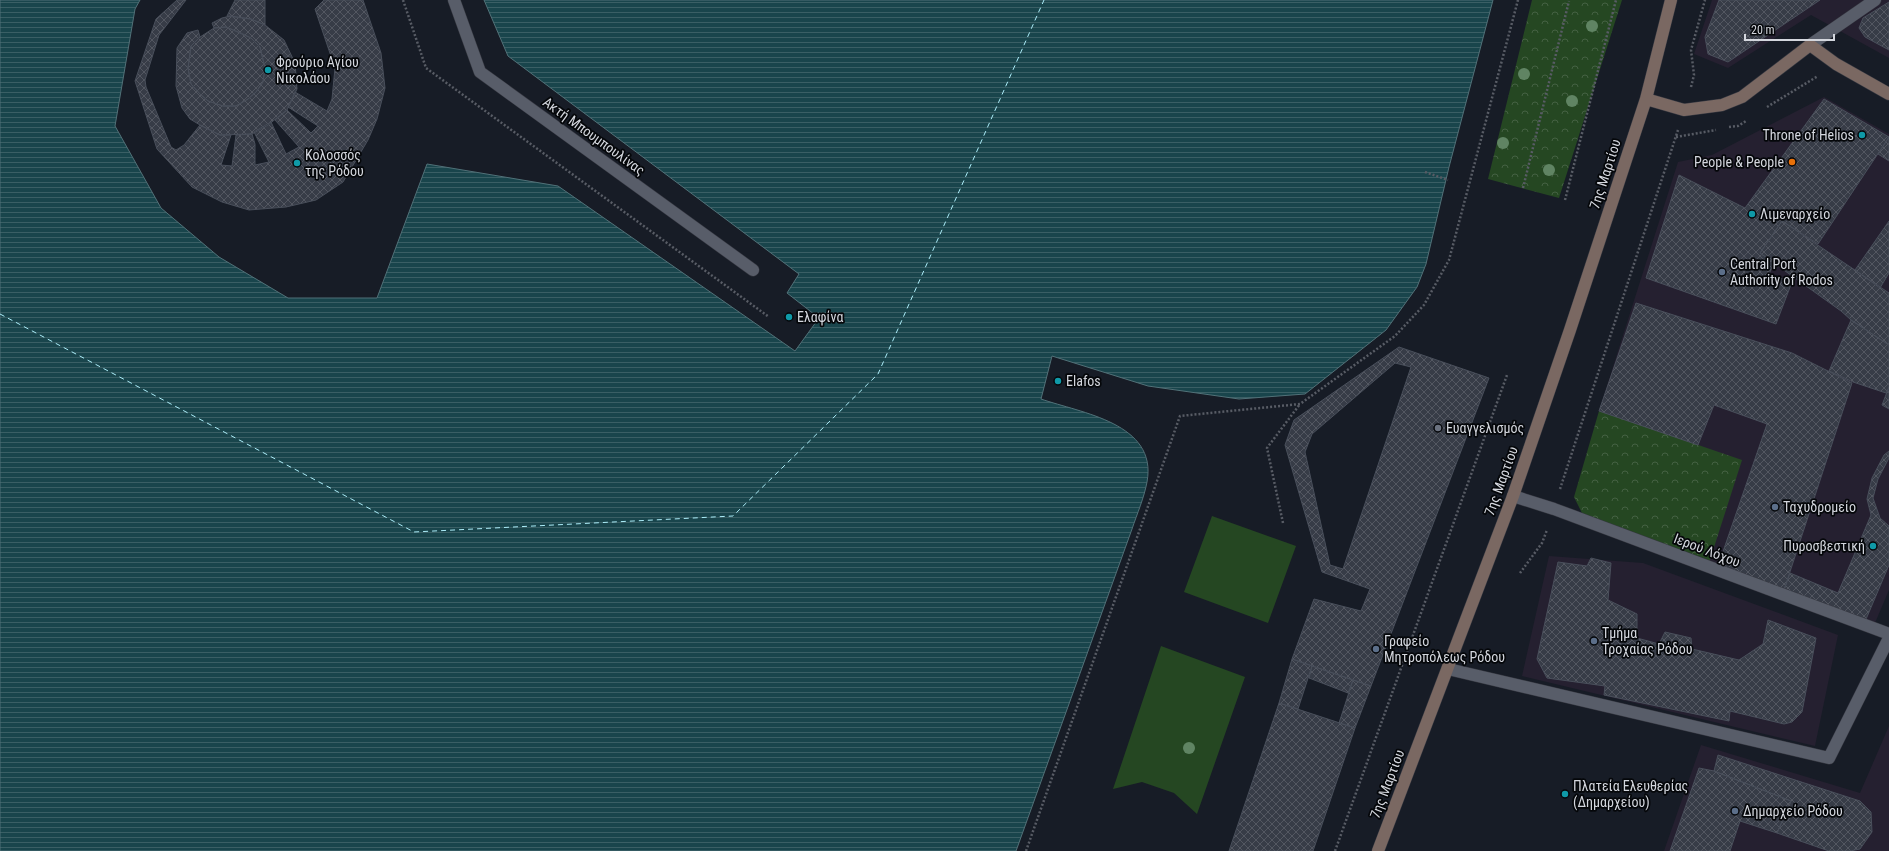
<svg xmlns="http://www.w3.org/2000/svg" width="1889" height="851" viewBox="0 0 1889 851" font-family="'Roboto Condensed',sans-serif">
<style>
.commercial{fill:#252030}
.green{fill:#254722}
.forest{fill:url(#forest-crowns)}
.water{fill:url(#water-rules);stroke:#517178}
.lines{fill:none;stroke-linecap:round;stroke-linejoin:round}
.ferry{stroke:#acedf9;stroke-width:1;stroke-dasharray:5 4;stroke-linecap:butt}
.building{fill:url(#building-cross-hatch);stroke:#494f5b;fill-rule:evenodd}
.lane-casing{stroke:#363841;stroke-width:13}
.street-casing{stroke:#363841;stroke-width:13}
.secondary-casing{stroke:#363841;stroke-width:13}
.path{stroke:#585c65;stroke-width:2.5;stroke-dasharray:2 2;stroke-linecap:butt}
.lane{stroke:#585d69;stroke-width:12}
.street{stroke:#585d69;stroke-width:12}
.secondary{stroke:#7a6862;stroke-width:12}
.tree{fill:#608463}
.culture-dot{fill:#0f9aa8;stroke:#05070a;stroke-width:1.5}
.food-dot{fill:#e8710a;stroke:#05070a;stroke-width:1.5}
.service-dot{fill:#5c6f8a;stroke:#05070a;stroke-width:1.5}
.worship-dot{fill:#6b7280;stroke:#05070a;stroke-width:1.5}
.labels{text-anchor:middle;stroke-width:3.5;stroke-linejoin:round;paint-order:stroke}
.poi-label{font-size:14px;fill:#d4d7de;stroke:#05070a;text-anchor:start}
.street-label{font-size:14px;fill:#d4d7de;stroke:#05070a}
</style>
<defs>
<pattern id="forest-crowns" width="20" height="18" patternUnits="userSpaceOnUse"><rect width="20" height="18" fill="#254722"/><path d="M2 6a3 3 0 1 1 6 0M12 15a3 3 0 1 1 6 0" fill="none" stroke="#446142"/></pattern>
<pattern id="water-rules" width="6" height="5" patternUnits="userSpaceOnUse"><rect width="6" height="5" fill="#19454c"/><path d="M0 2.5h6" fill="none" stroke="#3a5f65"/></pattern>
<pattern id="building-cross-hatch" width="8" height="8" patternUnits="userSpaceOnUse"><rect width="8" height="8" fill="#373c47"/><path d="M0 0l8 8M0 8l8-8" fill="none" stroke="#535761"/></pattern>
</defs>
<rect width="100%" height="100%" fill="#171c26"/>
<path class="commercial" d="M1712 0H1889V58L1811 15 1728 68 1694 54Z
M1824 97 1889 134V590L1872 630 1708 566 1599 411 1678 162 1712 155Z
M1549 556 1643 563 1838 635 1815 746 1522 676Z
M1889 726V851H1664L1701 745 1860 793Z"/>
<path class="green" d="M1212 516 1296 546 1268 623 1184 592Z
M1161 646 1245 677 1197 814 1174 793 1142 782 1113 789Z"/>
<path class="forest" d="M1532 0H1622L1559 198 1488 179Z
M1599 411 1742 460 1708 566 1586 521 1574 497Z"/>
<path class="water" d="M0 0H140L135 9 115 126 161 208 219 257 288 298H377L427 164 558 186 795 351 819 318 787 293 799 274 508 56 484 0H1493L1449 167 1426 264 1417 287 1386 330 1305 394 1239 399 1148 386 1052 356 1041 399C1081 413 1158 423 1147 482 1144 498 1137 514 1132 529L1016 851H0Z"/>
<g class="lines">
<path class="ferry" d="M0 314 414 532 733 516 878 374 1044 0"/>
</g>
<path class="building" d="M177 0H186L159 35 145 80 146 87 171 147 176 150 184 145 200 125 220 135H231L221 165 232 166 236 135 252 134 255 144V165L269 162 254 132 271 122 286 154 299 147 275 120 287 110 311 133 318 126 288 107 295 92 327 111 332 99 335 68 315 9 324 0H363L381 53 385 88 377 119 368 140 343 182 316 200 286 207 249 210 222 202 192 187 157 149 135 81 156 19Z
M235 0H265V25L251 19 227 16Z
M1719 0H1820L1728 62 1708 54 1705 37Z
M1889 2V50L1865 37 1859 28 1863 18Z
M230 16 251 19 265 25 284 40 295 63 297 89 287 110 268 125 252 134 220 135 200 125 190 119 182 108 176 86 177 48 187 33 198 30 200 37 191 46 188 68 191 84 200 94 208 101 223 106H236L248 99 256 92 263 82 265 68 260 47 251 38 241 33 226 27 214 28 212 23 222 18Z
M226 27 251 38 260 47 265 68 263 82 256 92 248 99 236 106H223L208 101 200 94 191 84 188 68 191 46 200 37 214 28Z
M1824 99 1889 137 1818 244 1782 221 1760 253 1774 263 1769 274 1792 282 1776 324 1646 278 1679 175 1745 208Z
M1889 137V161L1878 154Z
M1782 221 1889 293V345L1851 320 1841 311 1760 253Z
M1889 221V273L1880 288 1855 270Z
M1636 303 1792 353 1852 383 1783 593 1717 569 1767 424 1714 405 1698 445 1599 411Z
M1851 320 1889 345V387L1886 393 1853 382 1829 371Z
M1399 347 1489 378 1371 686 1292 659 1314 599 1361 611 1370 589 1322 572 1285 445 1294 420ZM1395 363 1411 367 1343 569 1330 565 1305 452 1312 434Z
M1889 387V409L1882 405Z
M1889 451V458L1878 479 1873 498 1880 518 1889 526V565L1864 624 1783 593 1790 573 1838 593 1871 515 1867 499 1872 478 1884 455Z
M1591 558 1611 563 1608 600 1637 614V638L1659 644 1665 632 1691 638 1692 649 1739 660 1763 644 1768 620 1816 638 1802 712 1792 722 1784 724 1730 711 1729 721 1604 695 1605 686 1547 678 1537 659 1558 562 1587 566Z
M1292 659 1312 666 1298 709 1279 703Z
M1312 666 1353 680 1348 693 1309 678Z
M1353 680 1371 686 1355 728 1339 723Z
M1279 703 1355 728 1313 851H1229Z
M1718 755 1860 801 1871 812 1872 832 1860 849 1850 851H1829L1777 833 1791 801 1714 771Z
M1699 768 1714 771 1791 801 1777 833 1740 821 1730 851H1670Z"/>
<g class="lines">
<defs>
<path id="lane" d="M454 0 480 72 753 270"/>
<path id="street" d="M1810 45 1875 0
M1513 496 1554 509 1889 634
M1448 669 1829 758 1889 638"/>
<path id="secondary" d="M1646 99 1684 110 1722 105 1742 97 1810 45 1836 64 1889 94
M1378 851 1513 496 1570 330 1646 99 1671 0"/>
</defs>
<use href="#lane" class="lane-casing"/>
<use href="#street" class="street-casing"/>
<use href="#secondary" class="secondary-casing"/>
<path class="path" d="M403 0 426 68 769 317
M1691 87 1694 75 1691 50 1705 0
M1767 107 1818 76
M1729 127 1738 126 1746 121
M1676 137 1716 130
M1425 172 1448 180
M1523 188 1569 1
M1565 200 1616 0
M1560 489 1678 130
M1283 523 1267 448 1300 404
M1520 573 1542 543 1547 530
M1026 851 1180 416 1300 404 1395 336 1424 305 1449 260 1518 0
M1335 851 1507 375"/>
<use href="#lane" class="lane"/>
<use href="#street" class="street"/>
<use href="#secondary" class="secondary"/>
</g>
<g class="tree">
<circle cx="1592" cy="26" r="6"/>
<circle cx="1524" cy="74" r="6"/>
<circle cx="1572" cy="101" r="6"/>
<circle cx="1503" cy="143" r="6"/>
<circle cx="1549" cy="170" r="6"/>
<circle cx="1189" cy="748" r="6"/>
</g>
<g class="culture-dot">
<circle cx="268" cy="70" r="4"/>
<circle cx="1862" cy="135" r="4"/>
<circle cx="297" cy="163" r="4"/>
<circle cx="1752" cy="214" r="4"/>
<circle cx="789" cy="317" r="4"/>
<circle cx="1058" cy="381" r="4"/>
<circle cx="1873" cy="546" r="4"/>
<circle cx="1565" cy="794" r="4"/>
</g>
<circle class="food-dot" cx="1792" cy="162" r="4"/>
<g class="service-dot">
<circle cx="1722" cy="272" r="4"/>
<circle cx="1775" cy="507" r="4"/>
<circle cx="1594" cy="641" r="4"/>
<circle cx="1376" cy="649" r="4"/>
<circle cx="1735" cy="811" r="4"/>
</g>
<circle class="worship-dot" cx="1438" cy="428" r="4"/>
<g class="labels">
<g class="poi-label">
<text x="276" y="67">Φρούριο Αγίου<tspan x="276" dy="16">Νικολάου</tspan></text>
<text x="1854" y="140" text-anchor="end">Throne of Helios</text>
<text x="305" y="160">Κολοσσός<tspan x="305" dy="16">της Ρόδου</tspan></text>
<text x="1784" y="167" text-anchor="end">People &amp; People</text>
<text x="1760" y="219">Λιμεναρχείο</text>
<text x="1730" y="269">Central Port<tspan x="1730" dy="16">Authority of Rodos</tspan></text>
<text x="797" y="322">Ελαφίνα</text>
<text x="1066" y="386">Elafos</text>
<text x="1446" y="433">Ευαγγελισμός</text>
<text x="1783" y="512">Ταχυδρομείο</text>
<text x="1865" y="551" text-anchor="end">Πυροσβεστική</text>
<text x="1602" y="638">Τμήμα<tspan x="1602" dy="16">Τροχαίας Ρόδου</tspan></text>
<text x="1384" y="646">Γραφείο<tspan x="1384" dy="16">Μητροπόλεως Ρόδου</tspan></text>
<text x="1573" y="791">Πλατεία Ελευθερίας<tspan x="1573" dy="16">(Δημαρχείου)</tspan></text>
<text x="1743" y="816">Δημαρχείο Ρόδου</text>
</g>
<g class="street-label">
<text transform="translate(594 136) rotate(36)" y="5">Ακτή Μπουμπουλίνας</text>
<text transform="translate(1605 174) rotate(-72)" y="5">7ης Μαρτίου</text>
<text transform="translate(1501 481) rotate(-70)" y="5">7ης Μαρτίου</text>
<text transform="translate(1707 550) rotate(21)" y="5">Ιερού Λόχου</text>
<text transform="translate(1387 784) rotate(-69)" y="5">7ης Μαρτίου</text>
</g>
</g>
<path d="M1745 34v6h89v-6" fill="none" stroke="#d4d7de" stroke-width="2"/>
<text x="1751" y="34" font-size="12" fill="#d4d7de" stroke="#05070a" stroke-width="3" paint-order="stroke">20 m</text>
</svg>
